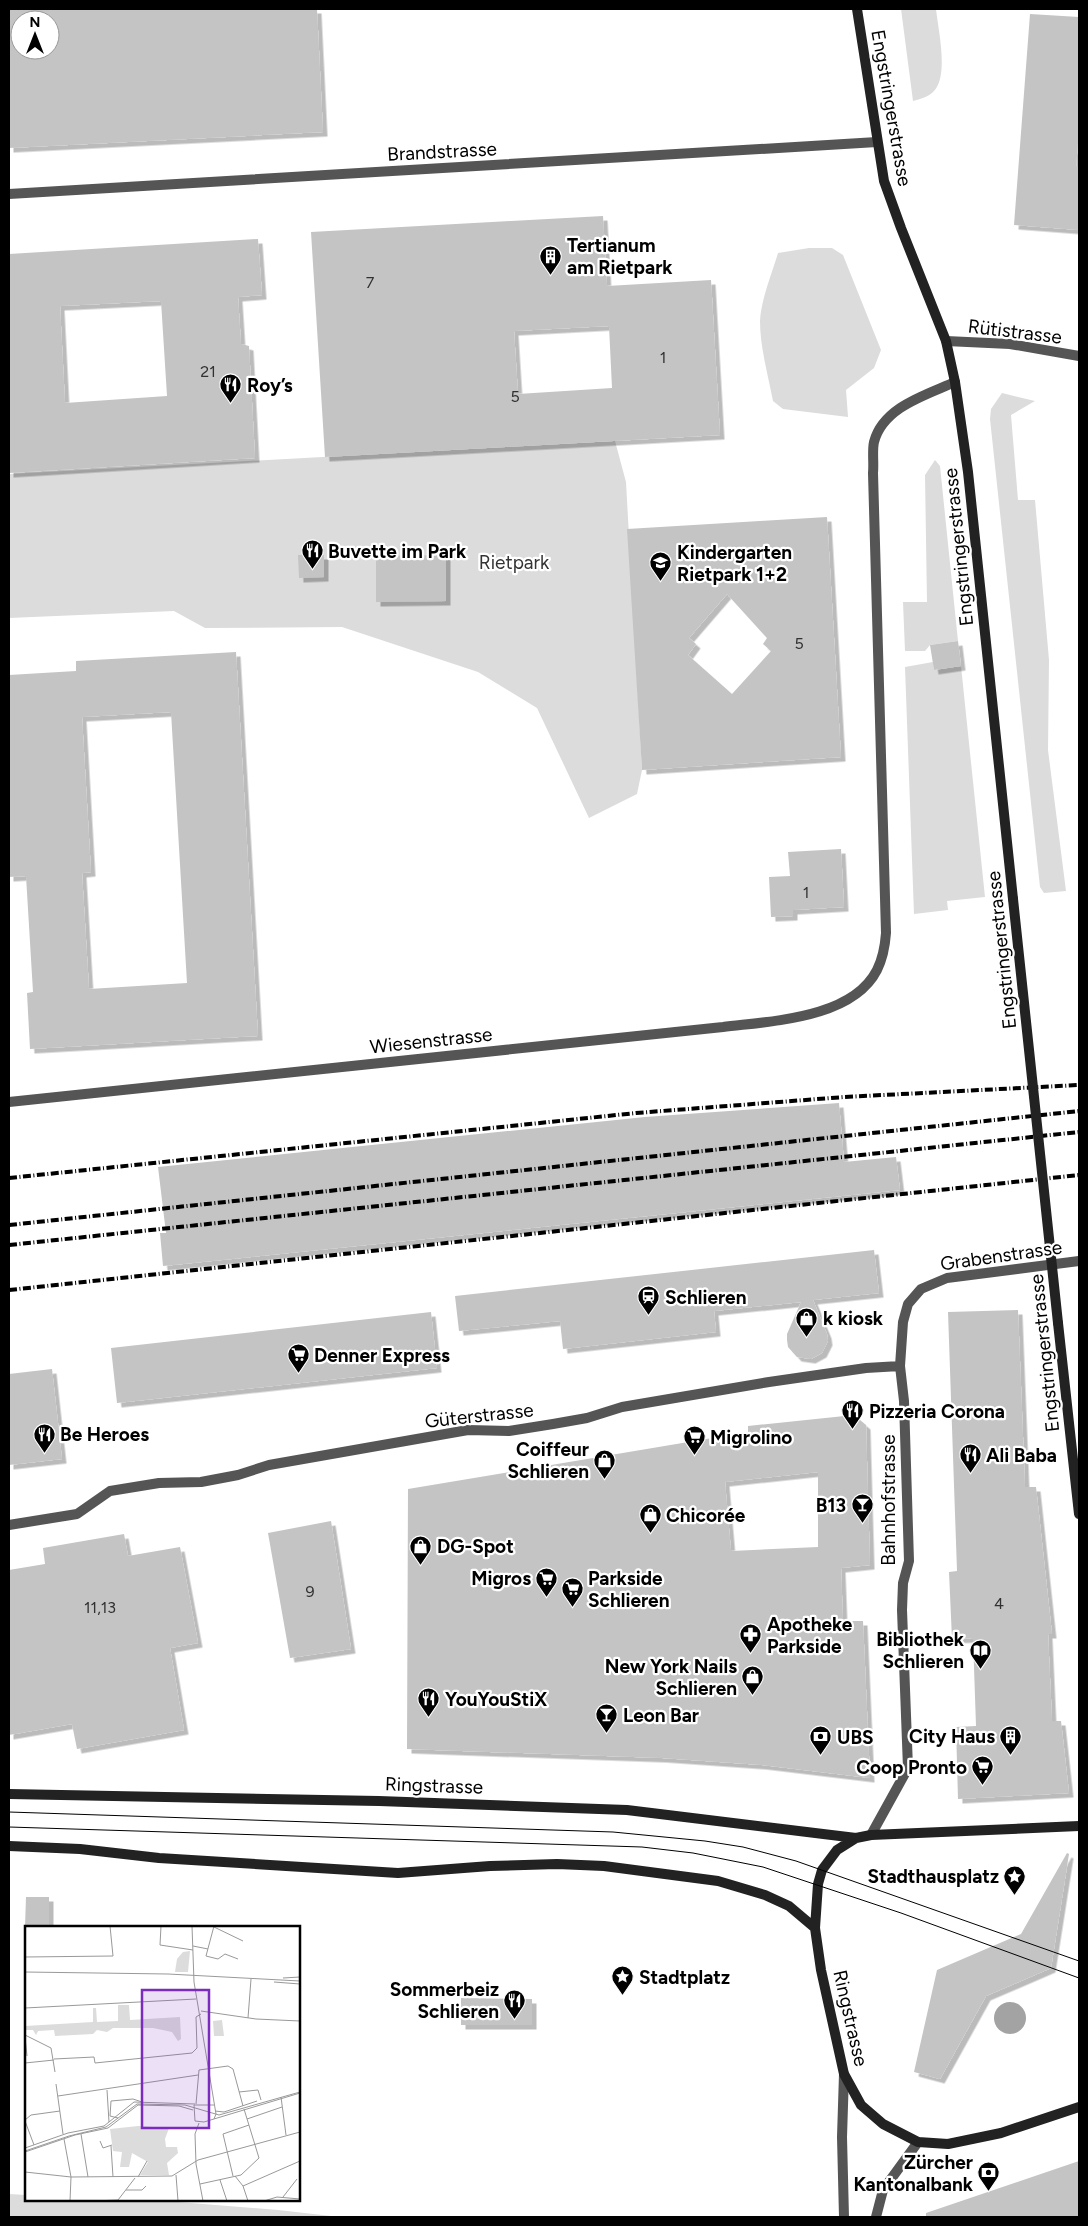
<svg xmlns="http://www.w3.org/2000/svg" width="1088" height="2226" viewBox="0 0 1088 2226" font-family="Figtree,sans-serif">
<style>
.green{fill:#dcdcdc}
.water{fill:#a3a3a3}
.building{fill:#c4c4c4;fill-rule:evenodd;filter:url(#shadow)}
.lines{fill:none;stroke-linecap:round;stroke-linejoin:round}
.minor{stroke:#555;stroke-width:10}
.tertiary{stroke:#555;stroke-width:10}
.secondary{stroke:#222;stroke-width:10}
.tram{stroke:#000;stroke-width:1}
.rail{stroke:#000;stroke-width:4;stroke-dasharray:8 2.5 1 2.5;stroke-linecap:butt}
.secondary-bridge{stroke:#222;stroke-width:10}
.labels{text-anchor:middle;stroke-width:4.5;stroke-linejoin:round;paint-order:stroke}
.number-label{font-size:16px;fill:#313131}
.street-label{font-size:19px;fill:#000;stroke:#fff}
.poi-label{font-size:19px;font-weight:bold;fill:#000;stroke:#fff;text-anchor:start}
.park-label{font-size:19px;fill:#333;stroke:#fff}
.inset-road{fill:none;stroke:#999;stroke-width:1}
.view{fill:#7b2cbf;fill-opacity:0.15;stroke:#7b2cbf;stroke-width:2.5}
.inset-edge{fill:none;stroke:#000;stroke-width:2.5}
</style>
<defs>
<filter id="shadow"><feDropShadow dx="4.5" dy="4.5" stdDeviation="0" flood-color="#0004"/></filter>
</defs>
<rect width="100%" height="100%" fill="#fff"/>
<path class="green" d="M901 9H936C938 29 949 75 934 91 929 97 920 99 913 101Z
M809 248H832L843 255 881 350 874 368 846 390 848 417 783 409 773 401C768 375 760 347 760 321 761 300 772 273 778 253Z
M1002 393 1035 401 1011 415 1018 500H1035L1049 660 1048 750 1066 891 1044 893 1040 887 990 419 991 409Z
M615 441 626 482 642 770 637 794 589 818 537 708 478 672 342 627 205 628 174 611 9 618V474Z
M935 460 940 466 958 641 930 645 925 651H905L903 602H927L925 475Z
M933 662 934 670 961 666 985 897 947 901 948 910 914 914 905 667Z
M9 2194 26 2195V2200H153L278 2210 340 2217H9Z"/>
<path class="water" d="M994 2018a16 16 0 1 1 32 0a16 16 0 1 1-32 0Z"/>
<path class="building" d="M9 9H317L323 132 9 148ZM20 20H50V50H20Z
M1030 14 1079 17V130L1076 167H1079V230L1014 225Z
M603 216 607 286 711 280 720 435 325 457 311 232ZM609 326 612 388 518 394 514 331Z
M258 239 262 295 238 297 241 344 249 346 255 458 9 473V254ZM161 301 167 396 65 403 60 306Z
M827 517 841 757 642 770 627 529ZM727 594 767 638 763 644 771 651 732 694 688 655 696 644 689 638Z
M298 555H324V577L299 578Z
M446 555V601L376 602V556Z
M958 641 961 666 934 670 930 645Z
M236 652 258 1036 30 1049 27 993 33 992 26 876 9 877V675L76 671V661ZM171 712 187 983 89 989 82 873 91 872 82 717Z
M841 849 844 907 793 910V916L771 917 769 877 790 876 788 852Z
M839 1103 844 1162 896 1157 900 1190 163 1266 160 1233H166L158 1167 645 1117Z
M874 1250 879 1293 813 1300 827 1334 828 1341 822 1353 811 1359 797 1357 788 1347 787 1340V1334L801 1302 714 1311 716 1332 563 1349 560 1321 459 1331 455 1296Z
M1018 1310 1025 1487H1036L1052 1634H1048L1052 1721H1061L1069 1793 958 1799 956 1727 976 1726 973 1638 952 1639 949 1572 957 1571 948 1312Z
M431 1312 437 1368 117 1403 111 1348Z
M52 1369 62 1459 9 1465V1374Z
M854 1415 866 1425 870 1565 841 1568 843 1621H863L870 1778 762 1765 662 1758 407 1749 408 1489 748 1432V1426ZM818 1472V1547L731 1551 725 1482Z
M331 1521 351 1649 290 1658 268 1533Z
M124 1534 128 1556 180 1547 198 1643 170 1648 184 1730 77 1749 72 1724 9 1735V1570L45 1564 43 1548Z
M1067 1853 1069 1854 1051 1968 986 1996 940 2079 914 2072 937 1970 1021 1934Z
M26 1897H49V1927H25Z
M461 1998 532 1999V2025H461Z
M1079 2161V2217H926V2213Z"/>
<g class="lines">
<path class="minor" d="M9 194 877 142
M946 341 1010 344 1079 356
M9 1102 723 1027C770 1021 852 1019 877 970 883 958 885 947 886 933L873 473C874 463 872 451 874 442 883 407 926 395 955 382
M9 1525 77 1514 110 1491 159 1483 201 1482 238 1475 269 1465 468 1430 509 1431 553 1424 587 1418 622 1407 769 1382 866 1368 900 1366
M871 1835 908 1768 902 1610 903 1583 909 1561 904 1401 900 1366 903 1322 908 1304 921 1289 947 1278 1079 1261"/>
<path class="tertiary" d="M844 2074 842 2137 844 2217
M876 2217 883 2190 918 2142"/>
<path class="secondary" d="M857 9 884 181 901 228 946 341 955 382 968 472 1013 899
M1058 1323 1079 1514
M9 1794 379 1801 627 1810 856 1838
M1079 1826 871 1835 856 1838 837 1850 822 1870 818 1884 815 1928 821 1970 844 2074 861 2105 883 2124 918 2142 948 2144 1001 2133 1079 2107
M9 1846 80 1849 159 1858 398 1873 490 1866 557 1864 604 1866 718 1881 765 1895 789 1906 815 1928"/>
<path class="tram" d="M9 1812 613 1832 705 1841 743 1847 796 1861 1079 1961
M9 1827 642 1847 693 1853 763 1867 901 1913 1079 1978"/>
<path class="rail" d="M9 1178 636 1113 844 1097 1079 1085
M9 1225 1079 1111
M9 1245 1079 1132
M9 1290 1079 1175"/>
<path class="secondary-bridge" d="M1013 899 1058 1323"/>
</g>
<defs>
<symbol id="building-pin" viewBox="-11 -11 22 30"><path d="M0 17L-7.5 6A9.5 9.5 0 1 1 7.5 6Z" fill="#000" stroke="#fff"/><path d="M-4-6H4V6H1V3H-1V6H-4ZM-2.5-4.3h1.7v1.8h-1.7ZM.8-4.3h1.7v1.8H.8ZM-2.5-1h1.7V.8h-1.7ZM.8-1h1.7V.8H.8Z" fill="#fff"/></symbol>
<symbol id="restaurant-pin" viewBox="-11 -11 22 30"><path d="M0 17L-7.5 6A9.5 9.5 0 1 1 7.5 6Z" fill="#000" stroke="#fff"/><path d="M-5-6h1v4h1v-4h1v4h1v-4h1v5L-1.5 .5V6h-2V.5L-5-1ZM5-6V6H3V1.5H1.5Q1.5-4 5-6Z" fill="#fff"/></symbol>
<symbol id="school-pin" viewBox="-11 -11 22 30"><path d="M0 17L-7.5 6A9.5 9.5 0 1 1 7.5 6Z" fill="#000" stroke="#fff"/><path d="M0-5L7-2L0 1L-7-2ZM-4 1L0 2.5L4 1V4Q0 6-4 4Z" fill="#fff"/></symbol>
<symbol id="station-pin" viewBox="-11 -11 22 30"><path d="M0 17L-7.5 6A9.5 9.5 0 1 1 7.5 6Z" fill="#000" stroke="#fff"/><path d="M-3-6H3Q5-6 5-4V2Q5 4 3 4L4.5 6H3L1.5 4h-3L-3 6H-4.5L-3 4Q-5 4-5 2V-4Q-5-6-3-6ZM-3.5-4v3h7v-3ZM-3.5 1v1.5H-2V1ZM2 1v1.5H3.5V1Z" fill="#fff"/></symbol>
<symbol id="shop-pin" viewBox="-11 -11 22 30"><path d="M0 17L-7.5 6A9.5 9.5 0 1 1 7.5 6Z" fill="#000" stroke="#fff"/><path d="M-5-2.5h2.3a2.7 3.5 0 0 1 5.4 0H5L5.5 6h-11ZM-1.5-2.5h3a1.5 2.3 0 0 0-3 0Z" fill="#fff"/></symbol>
<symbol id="supermarket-pin" viewBox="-11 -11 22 30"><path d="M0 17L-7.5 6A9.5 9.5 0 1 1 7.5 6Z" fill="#000" stroke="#fff"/><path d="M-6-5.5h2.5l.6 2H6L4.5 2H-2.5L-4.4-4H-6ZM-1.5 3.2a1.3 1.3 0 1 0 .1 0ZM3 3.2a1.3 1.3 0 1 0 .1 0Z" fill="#fff"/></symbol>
<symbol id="bar-pin" viewBox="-11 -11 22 30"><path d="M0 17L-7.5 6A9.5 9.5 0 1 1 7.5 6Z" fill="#000" stroke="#fff"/><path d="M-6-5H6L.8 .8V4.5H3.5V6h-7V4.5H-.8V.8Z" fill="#fff"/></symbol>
<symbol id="pharmacy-pin" viewBox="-11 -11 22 30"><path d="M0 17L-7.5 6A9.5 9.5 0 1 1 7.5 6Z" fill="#000" stroke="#fff"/><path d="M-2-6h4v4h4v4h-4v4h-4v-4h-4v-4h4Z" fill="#fff"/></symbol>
<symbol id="library-pin" viewBox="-11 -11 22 30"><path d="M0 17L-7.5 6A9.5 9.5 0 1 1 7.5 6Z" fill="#000" stroke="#fff"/><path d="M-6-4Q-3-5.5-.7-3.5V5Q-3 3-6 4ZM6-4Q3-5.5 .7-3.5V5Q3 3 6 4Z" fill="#fff"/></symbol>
<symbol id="bank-pin" viewBox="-11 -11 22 30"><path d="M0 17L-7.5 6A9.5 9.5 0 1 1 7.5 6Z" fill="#000" stroke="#fff"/><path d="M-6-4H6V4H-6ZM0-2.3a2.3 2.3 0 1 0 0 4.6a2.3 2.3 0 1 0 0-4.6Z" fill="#fff"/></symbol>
<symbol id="sight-pin" viewBox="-11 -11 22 30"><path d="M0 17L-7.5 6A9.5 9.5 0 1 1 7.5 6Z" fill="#000" stroke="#fff"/><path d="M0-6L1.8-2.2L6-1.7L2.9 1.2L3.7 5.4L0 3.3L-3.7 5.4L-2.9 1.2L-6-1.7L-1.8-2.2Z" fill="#fff"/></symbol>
</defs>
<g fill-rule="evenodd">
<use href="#building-pin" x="538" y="244" width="25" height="34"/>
<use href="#restaurant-pin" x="218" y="372" width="25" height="34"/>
<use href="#restaurant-pin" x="300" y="538" width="25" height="34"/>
<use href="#school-pin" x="648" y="550" width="25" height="34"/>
<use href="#station-pin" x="636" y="1284" width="25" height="34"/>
<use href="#shop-pin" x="794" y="1306" width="25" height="34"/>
<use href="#supermarket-pin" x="286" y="1342" width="25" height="34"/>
<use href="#restaurant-pin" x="840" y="1398" width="25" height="34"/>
<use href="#restaurant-pin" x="32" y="1422" width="25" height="34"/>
<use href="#supermarket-pin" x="682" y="1424" width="25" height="34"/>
<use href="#restaurant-pin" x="958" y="1442" width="25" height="34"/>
<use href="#shop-pin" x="592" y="1448" width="25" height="34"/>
<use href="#bar-pin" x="850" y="1492" width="25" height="34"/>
<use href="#shop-pin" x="638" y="1502" width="25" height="34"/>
<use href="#shop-pin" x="408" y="1534" width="25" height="34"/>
<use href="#supermarket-pin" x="534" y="1566" width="25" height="34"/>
<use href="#supermarket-pin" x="560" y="1576" width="25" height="34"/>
<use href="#pharmacy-pin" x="738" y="1622" width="25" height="34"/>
<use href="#library-pin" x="968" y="1638" width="25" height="34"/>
<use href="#shop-pin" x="740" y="1664" width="25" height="34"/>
<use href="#restaurant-pin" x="416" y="1686" width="25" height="34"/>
<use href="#bar-pin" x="594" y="1702" width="25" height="34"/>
<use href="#building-pin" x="998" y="1724" width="25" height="34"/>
<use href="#bank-pin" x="808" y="1724" width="25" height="34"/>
<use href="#supermarket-pin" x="970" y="1754" width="25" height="34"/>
<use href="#sight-pin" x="1002" y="1864" width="25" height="34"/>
<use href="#sight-pin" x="610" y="1964" width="25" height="34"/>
<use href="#restaurant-pin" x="502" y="1988" width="25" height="34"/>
<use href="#bank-pin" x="976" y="2160" width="25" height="34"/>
</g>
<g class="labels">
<g class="number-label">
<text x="370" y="288">7</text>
<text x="663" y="363">1</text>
<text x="208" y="377">21</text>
<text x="515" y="402">5</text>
<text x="799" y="649">5</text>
<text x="806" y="898">1</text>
<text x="310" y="1597">9</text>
<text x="999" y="1609">4</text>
<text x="100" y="1613">11,13</text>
</g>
<g class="street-label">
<text transform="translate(892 108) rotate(80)" y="7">Engstringerstrasse</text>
<text transform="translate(442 151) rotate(-3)" y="7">Brandstrasse</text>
<text transform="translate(1015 331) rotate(7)" y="7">Rütistrasse</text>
<text transform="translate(958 547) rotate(-96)" y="7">Engstringerstrasse</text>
<text transform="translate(1001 950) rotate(-96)" y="7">Engstringerstrasse</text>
<text transform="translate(431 1040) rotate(-6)" y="7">Wiesenstrasse</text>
<text transform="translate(1001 1255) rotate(-8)" y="7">Grabenstrasse</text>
<text transform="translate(1044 1353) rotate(-96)" y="7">Engstringerstrasse</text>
<text transform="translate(479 1415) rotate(-6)" y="7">Güterstrasse</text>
<text transform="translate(888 1500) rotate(-90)" y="7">Bahnhofstrasse</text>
<text transform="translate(434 1785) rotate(2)" y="7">Ringstrasse</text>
<text transform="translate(851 2018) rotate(77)" y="7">Ringstrasse</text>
</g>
<g class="poi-label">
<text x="567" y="252">Tertianum<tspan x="567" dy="22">am Rietpark</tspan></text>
<text x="247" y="392">Roy’s</text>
<text x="328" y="558">Buvette im Park</text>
<text x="677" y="559">Kindergarten<tspan x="677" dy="22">Rietpark 1+2</tspan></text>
<text x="665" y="1304">Schlieren</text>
<text x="823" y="1325">k kiosk</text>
<text x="314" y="1362">Denner Express</text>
<text x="869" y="1418">Pizzeria Corona</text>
<text x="60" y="1441">Be Heroes</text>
<text x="710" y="1444">Migrolino</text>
<text x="589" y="1456" text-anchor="end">Coiffeur<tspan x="589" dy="22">Schlieren</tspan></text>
<text x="986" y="1462">Ali Baba</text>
<text x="846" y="1512" text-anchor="end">B13</text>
<text x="666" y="1522">Chicorée</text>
<text x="437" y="1553">DG-Spot</text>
<text x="531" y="1585" text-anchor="end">Migros</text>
<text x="588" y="1585">Parkside<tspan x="588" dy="22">Schlieren</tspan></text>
<text x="767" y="1631">Apotheke<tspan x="767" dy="22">Parkside</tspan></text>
<text x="964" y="1646" text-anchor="end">Bibliothek<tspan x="964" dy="22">Schlieren</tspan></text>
<text x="737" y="1673" text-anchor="end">New York Nails<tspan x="737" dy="22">Schlieren</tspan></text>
<text x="445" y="1706">YouYouStiX</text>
<text x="623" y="1722">Leon Bar</text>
<text x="995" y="1743" text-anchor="end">City Haus</text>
<text x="837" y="1744">UBS</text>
<text x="967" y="1774" text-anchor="end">Coop Pronto</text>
<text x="999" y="1883" text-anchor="end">Stadthausplatz</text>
<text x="639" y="1984">Stadtplatz</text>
<text x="499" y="1996" text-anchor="end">Sommerbeiz<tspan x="499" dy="22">Schlieren</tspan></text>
<text x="973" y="2169" text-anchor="end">Zürcher<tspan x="973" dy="22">Kantonalbank</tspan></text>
</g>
<g class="park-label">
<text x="514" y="569">Rietpark</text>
</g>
</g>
<g transform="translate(25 1926)">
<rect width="275" height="275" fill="#fff"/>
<path d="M165 25 163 46H150L152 33 158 26ZM93 79H104L105 94 155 91 156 113 153 115 147 106 128 102H88L82 106 72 104 68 108 30 110 29 104 13 105 11 109 8 104H0V100L68 96V82H71L72 96 93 95ZM197 94 199 110H189L188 95ZM113 200 144 202 140 213 141 221H152L153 227 142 237 144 249H115L123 236 107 227 104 241H95L97 226 88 225 85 203Z" fill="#dcdcdc"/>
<path class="inset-road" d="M136 0 135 19 168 24M138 0H178M167 0 169 56 191 188 189 193M189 0 181 30 193 33 200 28 213 33M189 1 218 15M168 20 183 23M0 31 88 30 85 0M0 46 143 48 275 55M258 52 275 51M249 56 275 58M0 82 171 73M176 85 231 93 275 95M223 92 226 53M0 109 26 122 30 146M0 111 2 130M29 133 69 131 70 137 167 127 172 122 171 91 176 88M0 137 29 134M31 158 38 208M82 164 84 196M214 166 233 164 236 174M33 170 173 149M256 171 261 209M171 178 174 144 203 140 208 143 218 180M189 179H169L170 195 179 196 275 167M190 185 199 186 232 175M93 192 85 190 86 175 108 173 117 176M222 193 257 181M0 194 6 189 35 185M0 195 9 219M174 197 170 208 171 238 178 275M56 208 63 251M39 213 46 251 45 275M75 215 78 222 87 219M86 220 88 251M0 222 43 207 79 200 109 176 170 178M0 225 44 210 81 201 112 178 160 179 194 189 275 166M0 226 50 209 83 202 113 179 154 180 168 184M0 246 46 251 147 250 173 234 275 206M151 249 153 275M208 250 198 208 224 199M210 250 218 260 223 275M113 251 122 235M195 254 202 275M175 258 216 249 234 232 219 183M218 260 275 235M101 264H117L121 260M258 271 272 253M68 275 93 274 110 252M239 275 252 271 275 273"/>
<path class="view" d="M117 64H184V202H117Z"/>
<rect width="275" height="275" class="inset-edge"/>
</g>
<rect width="1088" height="2226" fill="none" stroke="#000000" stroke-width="20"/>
<g transform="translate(35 35)"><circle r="24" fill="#ffffff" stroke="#999999"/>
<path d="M0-4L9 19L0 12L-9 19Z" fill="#000000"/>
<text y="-8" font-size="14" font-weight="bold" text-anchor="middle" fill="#000000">N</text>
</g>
</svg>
